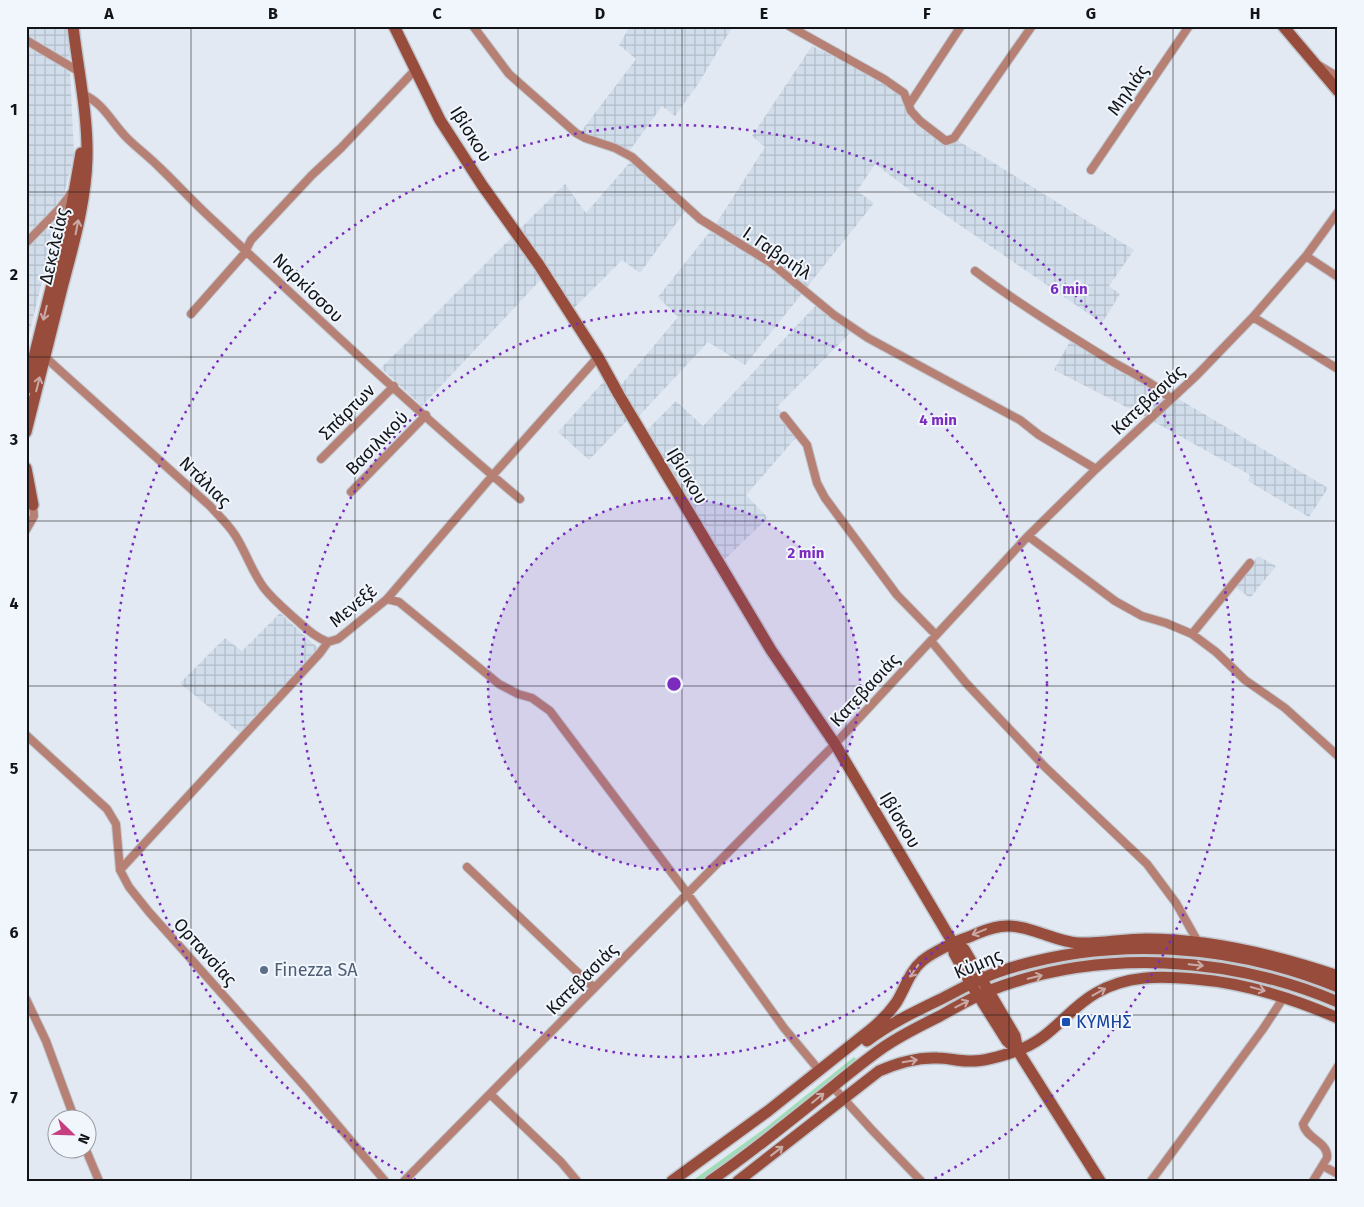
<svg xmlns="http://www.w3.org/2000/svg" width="1364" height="1207" viewBox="0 0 1364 1207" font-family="'Fira Sans',sans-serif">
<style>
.industrial{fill:url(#industrial-grid)}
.green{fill:#9fddb8}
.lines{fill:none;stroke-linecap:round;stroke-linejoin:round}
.street-casing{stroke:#c1c7cf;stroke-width:10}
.secondary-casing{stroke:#c1c7cf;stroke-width:14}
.street{stroke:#b68074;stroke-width:8}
.secondary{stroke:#984c3c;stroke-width:11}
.oneway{stroke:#c9aaa6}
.grid{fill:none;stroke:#121417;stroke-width:1;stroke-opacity:0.55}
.ring{fill:none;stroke:#7b2cbf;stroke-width:2.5;stroke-dasharray:2.5 5}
.service-dot{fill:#5c6f8a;stroke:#f1f6fd;stroke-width:2}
.transit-dot{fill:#1a4fb4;stroke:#f1f6fd;stroke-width:2}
.labels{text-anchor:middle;stroke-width:4;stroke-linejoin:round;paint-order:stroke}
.street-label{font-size:18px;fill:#121417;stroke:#f1f6fd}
.service-label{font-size:18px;fill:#4e5e75;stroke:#f1f6fd;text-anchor:start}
.transit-label{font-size:18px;fill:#164399;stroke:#f1f6fd;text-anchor:start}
.centre{fill:#7b2cbf;stroke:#f1f6fd;stroke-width:2.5}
.ring-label{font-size:15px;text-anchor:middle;font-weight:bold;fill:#7b2cbf;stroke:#f1f6fd;stroke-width:4;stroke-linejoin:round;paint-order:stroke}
.neatline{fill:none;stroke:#121417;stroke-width:2}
.grid-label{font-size:16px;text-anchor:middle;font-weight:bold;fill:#121417}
</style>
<defs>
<pattern id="industrial-grid" width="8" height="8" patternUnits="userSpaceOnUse" patternTransform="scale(1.25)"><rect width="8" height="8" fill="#d2ddec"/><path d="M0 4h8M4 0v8" fill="none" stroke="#b3bdca"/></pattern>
</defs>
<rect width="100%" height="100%" fill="#e2e9f2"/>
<path class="industrial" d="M26 26H68L74 154 26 346Z
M630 26H733L698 84 675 116 662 106 625 157 614 151 592 145 577 137 636 59 619 45Z
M812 46 878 78 901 95 908 116 946 143 957 140 1134 250 1109 286 1120 294 1102 323 919 197 875 164 857 191 874 203 745 365 708 342 639 416 635 412 589 460 558 432 613 371 621 385 678 317 658 297 716 224 765 147 752 136Z
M631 161 686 210 640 273 622 260 573 309 548 272 422 406 381 368 565 184 586 213Z
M817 304 854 329 777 407 801 432 746 495 768 518 724 560 646 431 676 401 703 426Z
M1073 336 1328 488 1309 517 1248 481 1250 475 1138 413 1054 370Z
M1258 556 1276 566 1250 598 1234 586Z
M280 613 318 648 240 733 180 683 225 638 242 651Z"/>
<path class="green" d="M1168 953 1221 958 1295 976 1338 991V997L1241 967 1219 963 1139 959V954Z
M854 1057 858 1061 725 1165 702 1181H692L764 1129Z"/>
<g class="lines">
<defs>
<path id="street" d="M473 26 509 74 576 133 585 138 615 148 632 157 700 219 771 263 834 315 868 338 1020 420 1039 435 1096 469
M789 26 884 79 904 93 911 111 920 121 946 141 954 138 1032 26
M26 40 78 71
M1320 66 1338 77
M82 94C104 103 111 122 127 138 137 148 148 156 158 166 177 184 195 204 215 222 315 316 415 410 520 499
M909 105 961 26
M1091 170 1189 26
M26 243 61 207 72 192
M1306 256 1338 277
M975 271C1016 302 1059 329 1103 356 1126 371 1151 380 1171 399
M191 314 244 254 251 240 312 175 341 148 416 69
M1253 317 1338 369
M45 357 210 506C218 515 228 524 235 535 246 552 252 572 264 588 274 601 288 612 300 623 309 631 317 638 328 642
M784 416 807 445 817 483 825 498 897 595 936 635
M321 459 394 386
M351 492 426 415
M26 530 34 516 33 505
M1028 536 1115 601 1142 616 1166 623 1192 634 1216 652 1245 680 1285 708 1338 756
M387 599 399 602 499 684 518 694 532 698 550 711 687 893 784 1028 819 1070
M1192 634 1250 563
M931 641 966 683 1045 767 1147 864 1176 903 1198 942
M26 735 107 809 116 824 120 870 129 887 149 912 307 1089 385 1181
M467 867 594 988
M120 870 320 653 328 642 338 639 387 599 493 475 598 357
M26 999 46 1041 75 1120
M833 1087 872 1130 921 1181
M490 1094 561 1162 577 1181
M86 1150 99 1181
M1323 1166 1338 1174
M404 1181 835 744 1028 536 1096 469 1197 375 1253 317 1306 256 1338 212
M1151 1181 1263 1029 1284 997
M1313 1181 1327 1158C1329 1142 1306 1139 1303 1124L1338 1066"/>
<path id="secondary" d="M394 26 440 120 482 185 539 265 598 357 619 395 771 650 835 744 953 943 954 953 971 984 1007 1041 1018 1051 1100 1181
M1283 26 1338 91
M26 389 72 204 81 153
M26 432C38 384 50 336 62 288 73 246 86 202 87 158 88 114 78 70 73 26
M26 468 33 505
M953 943 964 949 1015 1036 1018 1051
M867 1041C889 1024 914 1012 939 1000 961 989 981 977 1004 970 1112 935 1234 944 1338 987
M672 1181 768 1111 870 1030C880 1022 889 1013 896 1003 905 989 909 972 922 961 930 954 941 949 951 944 957 941 963 939 969 937 993 926 1008 922 1034 931 1048 935 1062 942 1078 943 1101 944 1123 939 1146 939 1211 939 1276 955 1338 976
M710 1181C748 1155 785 1125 821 1096 841 1080 860 1064 881 1049 899 1036 920 1026 940 1016 956 1007 973 997 991 990 1101 948 1230 956 1338 1002
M738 1181 879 1071C897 1063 918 1057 938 1058 948 1058 958 1061 968 1061 984 1062 1002 1056 1016 1051 1052 1039 1066 1010 1096 993 1127 975 1160 976 1195 979 1246 983 1292 998 1338 1018"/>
</defs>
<use href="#street" class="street-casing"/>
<use href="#secondary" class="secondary-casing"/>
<use href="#street" class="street"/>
<use href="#secondary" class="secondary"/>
</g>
<defs><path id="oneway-shaft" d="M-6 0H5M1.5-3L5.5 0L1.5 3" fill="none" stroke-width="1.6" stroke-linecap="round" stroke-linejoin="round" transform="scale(1.25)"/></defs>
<g class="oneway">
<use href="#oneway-shaft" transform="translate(77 227) rotate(-79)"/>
<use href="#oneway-shaft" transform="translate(45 313) rotate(104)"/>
<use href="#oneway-shaft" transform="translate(38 384) rotate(-76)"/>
<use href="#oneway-shaft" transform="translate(979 932) rotate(158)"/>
<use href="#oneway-shaft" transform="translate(1196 965) rotate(6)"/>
<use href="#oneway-shaft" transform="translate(914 971) rotate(125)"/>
<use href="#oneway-shaft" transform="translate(1035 977) rotate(-13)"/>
<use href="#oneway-shaft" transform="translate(1258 989) rotate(15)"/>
<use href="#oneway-shaft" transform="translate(1099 992) rotate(-29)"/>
<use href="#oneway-shaft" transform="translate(962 1004) rotate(-27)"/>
<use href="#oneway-shaft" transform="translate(910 1061) rotate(-10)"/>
<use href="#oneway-shaft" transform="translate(818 1098) rotate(-39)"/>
<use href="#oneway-shaft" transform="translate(777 1151) rotate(-38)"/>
</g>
<path class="grid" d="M191 26V1181M355 26V1181M518 26V1181M682 26V1181M846 26V1181M1009 26V1181M1173 26V1181M26 192H1338M26 357H1338M26 521H1338M26 686H1338M26 850H1338M26 1015H1338"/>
<circle cx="674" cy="684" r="186" fill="#7b2cbf" fill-opacity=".12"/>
<g class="ring">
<circle cx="674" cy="684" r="186"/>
<circle cx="674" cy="684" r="373"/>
<path d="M416 1180A559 559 0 1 1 932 1180"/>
</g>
<circle class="service-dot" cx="264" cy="970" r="5"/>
<rect class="transit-dot" x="1061" y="1017" width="10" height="10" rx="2.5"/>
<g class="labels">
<g class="street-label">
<text transform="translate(1128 90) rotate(-55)" y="6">Μηλιάς</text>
<text transform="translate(471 134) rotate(58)" y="6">Ιβίσκου</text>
<text transform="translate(54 246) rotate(-77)" y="6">Δεκελείας</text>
<text transform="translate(777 253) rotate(34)" y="6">Ι. Γαβριήλ</text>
<text transform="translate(308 288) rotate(44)" y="6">Ναρκίσσου</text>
<text transform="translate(1148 400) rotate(-43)" y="6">Κατεβασιάς</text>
<text transform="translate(347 412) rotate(-45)" y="6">Σπάρτων</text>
<text transform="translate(377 443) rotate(-46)" y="6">Βασιλικού</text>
<text transform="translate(687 476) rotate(59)" y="6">Ιβίσκου</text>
<text transform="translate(205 482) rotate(44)" y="6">Ντάλιας</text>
<text transform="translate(353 606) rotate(-40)" y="6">Μενεξέ</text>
<text transform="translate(865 690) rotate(-47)" y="6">Κατεβασιάς</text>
<text transform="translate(900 820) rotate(59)" y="6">Ιβίσκου</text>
<text transform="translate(205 952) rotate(48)" y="6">Ορτανσίας</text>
<text transform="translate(978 964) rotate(-23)" y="6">Κύμης</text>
<text transform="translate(582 979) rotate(-45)" y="6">Κατεβασιάς</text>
</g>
<g class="service-label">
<text x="274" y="976">Finezza SA</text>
</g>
<g class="transit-label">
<text x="1076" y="1028">ΚΥΜΗΣ</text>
</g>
</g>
<circle cx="674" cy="684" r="8" class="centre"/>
<g class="ring-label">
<text x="1069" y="294">6 min</text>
<text x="938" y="425">4 min</text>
<text x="806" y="558">2 min</text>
</g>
<rect width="1364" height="1207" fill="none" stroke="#f1f6fd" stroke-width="55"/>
<g transform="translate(72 1134) rotate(113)"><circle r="24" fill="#f1f6fd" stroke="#989ca1"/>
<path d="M0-4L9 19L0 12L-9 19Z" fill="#c53e7f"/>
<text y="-8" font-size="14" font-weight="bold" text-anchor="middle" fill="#121417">N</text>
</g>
<rect x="28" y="28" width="1308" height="1152" class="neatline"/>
<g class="grid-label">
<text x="109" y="19">A</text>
<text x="273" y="19">B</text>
<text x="437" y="19">C</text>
<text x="600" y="19">D</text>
<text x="764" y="19">E</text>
<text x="927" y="19">F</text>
<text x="1091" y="19">G</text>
<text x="1255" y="19">H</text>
<text x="14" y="115">1</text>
<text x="14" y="280">2</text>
<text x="14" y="445">3</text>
<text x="14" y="609">4</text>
<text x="14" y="774">5</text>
<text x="14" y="938">6</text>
<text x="14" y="1103">7</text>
</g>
</svg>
